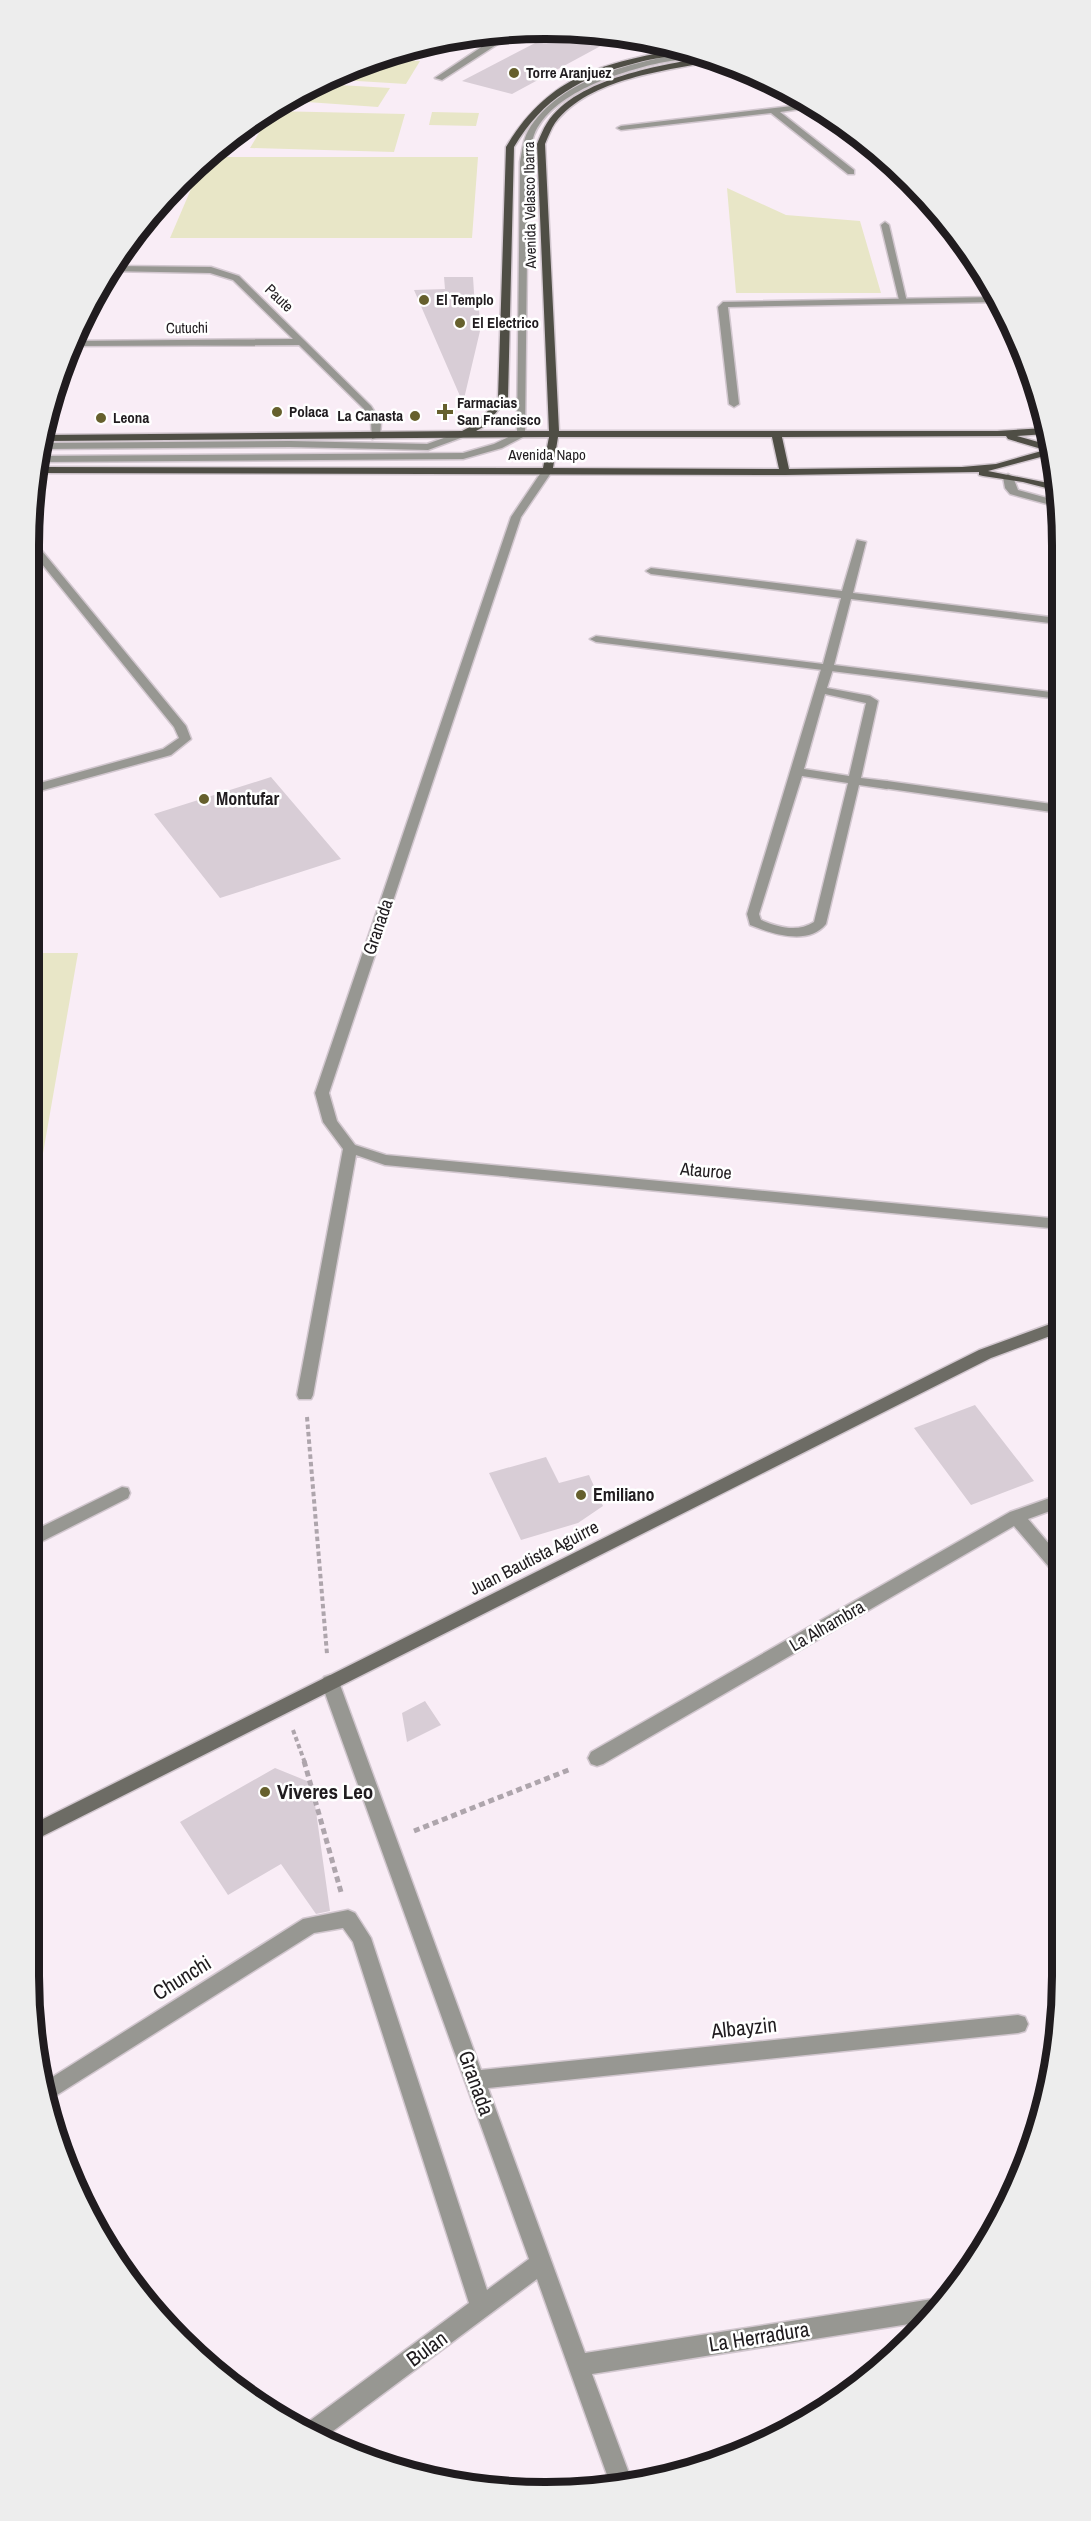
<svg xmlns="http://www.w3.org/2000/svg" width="1091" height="2521" viewBox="0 0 1091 2521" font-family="'Archivo Narrow',sans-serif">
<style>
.green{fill:#e8e6c7}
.building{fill:#d8cdd6}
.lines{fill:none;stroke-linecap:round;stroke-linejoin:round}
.lane-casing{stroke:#d2c7cf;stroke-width:3}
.street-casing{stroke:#d2c7cf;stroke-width:3}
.secondary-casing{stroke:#d2c7cf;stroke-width:3}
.primary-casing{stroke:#d2c7cf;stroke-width:3}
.path-far1{stroke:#aea5ac;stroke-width:4;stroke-dasharray:4.5 3;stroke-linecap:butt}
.path{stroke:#aea5ac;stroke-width:5;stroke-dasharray:6 4;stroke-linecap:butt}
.lane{fill:#979792;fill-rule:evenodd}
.street{fill:#979792;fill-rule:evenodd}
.secondary{fill:#6d6c65;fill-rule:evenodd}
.primary{fill:#4f4e45;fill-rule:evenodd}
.poi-dot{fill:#66602d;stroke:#fff;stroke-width:2}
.labels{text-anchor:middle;stroke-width:5;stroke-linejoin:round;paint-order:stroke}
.far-poi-label{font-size:15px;font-weight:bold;fill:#201c1f;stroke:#fff;text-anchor:start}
.far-street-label{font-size:15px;fill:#201c1f;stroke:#fff}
.poi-label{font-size:18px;font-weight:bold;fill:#201c1f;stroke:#fff;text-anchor:start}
.street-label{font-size:18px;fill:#201c1f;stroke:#fff}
.near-poi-label{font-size:21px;font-weight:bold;fill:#201c1f;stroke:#fff;text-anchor:start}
.near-street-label{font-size:21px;fill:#201c1f;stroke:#fff}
.rim{fill:none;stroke:#201c1f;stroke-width:8}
</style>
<rect width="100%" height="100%" fill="#f9edf6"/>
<path class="green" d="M378 59 420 61 406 84 325 79Z
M322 84 390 88 378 107 307 102Z
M272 111 405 114 394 152 250 148Z
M432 112 479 113 476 126 429 125Z
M208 157H478L472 238H170L203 161Z
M727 188 786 215 860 221 881 293H736Z
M29 953H78L38 1182H29Z"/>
<path class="building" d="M569 32 621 35 512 94 462 81 539 41Z
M444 277H473L475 308H479L480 331 463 403 414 290 445 289Z
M271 777 341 859 220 898 154 814Z
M975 1405 1034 1481 971 1505 914 1428Z
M546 1457 559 1483 589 1475 603 1506 578 1523 521 1540 489 1473Z
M425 1701 441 1725 407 1742 402 1713Z
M275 1768 312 1783 330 1911 316 1914 281 1864 228 1895 180 1822Z"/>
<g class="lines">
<defs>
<path id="lane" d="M518 30H529L507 38 442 80 435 78 501 34Z
M694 52 704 54C690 59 674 60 659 63 619 72 551 93 534 135 531 143 530 153 528 162L525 436 502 448 463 459 42 462 43 456 463 453 494 444 517 433 520 162C522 152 523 140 528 131 560 77 637 61 694 52Z
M809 104 816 107 780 112 854 170V174H848L771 113 621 130 617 128 621 126Z
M885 222 889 225 907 302 899 300 881 225Z
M463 431 466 432V436L428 450 290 447 44 449 45 443 290 441 427 444Z
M1008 474 1013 477 1018 490 1058 501V507L1010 494 1005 488 1003 477Z
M30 539 33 540 186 726 191 739 171 755 29 794V786L163 749 179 738 174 727 29 548Z
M828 663 834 666 827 688 870 696 878 701 861 778 887 781 893 785 887 789 859 785 826 924C808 946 773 934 750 925L747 914 822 666ZM825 694 866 703 849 776 804 769ZM802 776 848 783 814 922C797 933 778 927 761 920L759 914Z
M122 1487 128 1488 130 1493 128 1498 29 1548V1533Z"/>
<path id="street" d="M113 266 211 267 239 276 371 406 381 422 380 437 372 439 371 422 364 409 299 345 71 346 73 341 293 339 233 280 210 273 109 271Z
M994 297 997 302 728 307 739 404 734 407 729 404 718 307 723 302Z
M548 467 553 470 521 517 329 1093 337 1121 355 1145 386 1155 1060 1219V1229L385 1165 356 1155 313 1395 311 1399H299L297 1395 343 1149 323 1122 315 1093 511 517 544 468Z
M857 540 866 542 853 593 1058 618V624L851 599 834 665 1059 693V699L596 642 590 639 596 636 823 664 841 598 651 574 646 571 651 568 842 591Z
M887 781 1059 805V813L883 788V782Z
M1061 1494V1507L1028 1519 1061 1558V1576L1055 1574 1014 1526 603 1764 597 1766 591 1764 588 1758 591 1752 1010 1512Z
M330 1675 336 1677 339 1682 481 2070 1018 2015 1025 2017 1028 2024 1025 2031 1018 2033 488 2088 585 2353 939 2298 945 2301 928 2321 592 2374 633 2484 611 2486 537 2279 325 2437 303 2429 304 2425 469 2303 353 1942 343 1928 314 1933 49 2100 46 2081 303 1919 348 1910 355 1913 371 1938 487 2290 529 2259 321 1682 324 1677Z"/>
<path id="secondary" d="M1061 1320V1332L991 1358 29 1843V1826L979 1350Z"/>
<path id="primary" d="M681 49 690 51C673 57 653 58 636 63 581 77 543 98 514 147L508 398 485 426 476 431H549L537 144C540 137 543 129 547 123 577 77 663 65 713 56L719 60C667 71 590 77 555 123 551 129 548 137 545 144L559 431H997L1045 428 1046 434 1017 436 1049 445 1052 454 988 471 1058 485V491L1023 482 983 476 979 475V472L785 475 40 473 41 467 543 468 549 437 46 441 47 435 462 431 479 422 498 398 506 147C549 75 603 63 681 49ZM1006 436 1008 439 1045 450 996 464 962 467 789 469 782 437ZM558 437H772L779 469 553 468Z"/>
</defs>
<use href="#lane" class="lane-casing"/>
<use href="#street" class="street-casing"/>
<use href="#secondary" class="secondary-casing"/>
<use href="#primary" class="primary-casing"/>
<path class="path-far1" d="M307 1417 327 1654
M293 1730 305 1763"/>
<path class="path" d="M304 1761 341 1892
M414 1831 571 1769"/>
<use href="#lane" class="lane"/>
<use href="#street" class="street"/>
<use href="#secondary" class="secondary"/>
<use href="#primary" class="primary"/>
</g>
<g class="poi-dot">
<circle cx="514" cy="73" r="6"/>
<circle cx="424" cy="300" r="6"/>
<circle cx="460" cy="323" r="6"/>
<circle cx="277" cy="412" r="6"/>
<path d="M442 403h6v6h6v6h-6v6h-6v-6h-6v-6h6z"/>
<circle cx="415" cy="416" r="6"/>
<circle cx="101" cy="418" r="6"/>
<circle cx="204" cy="799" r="6"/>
<circle cx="581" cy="1495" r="6"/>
<circle cx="265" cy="1792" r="6"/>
</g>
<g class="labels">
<g class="far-poi-label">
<text x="526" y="78">Torre Aranjuez</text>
<text x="436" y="305">El Templo</text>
<text x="472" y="328">El Electrico</text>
<text x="457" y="408">Farmacias<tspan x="457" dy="17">San Francisco</tspan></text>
<text x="289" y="417">Polaca</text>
<text x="403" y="421" text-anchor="end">La Canasta</text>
<text x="113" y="423">Leona</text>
</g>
<g class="far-street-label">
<text transform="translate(530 205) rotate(-91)" y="5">Avenida Velasco Ibarra</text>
<text transform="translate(279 298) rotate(44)" y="5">Paute</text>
<text transform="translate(187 328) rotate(-1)" y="5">Cutuchi</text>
<text x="547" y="460">Avenida Napo</text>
</g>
<g class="poi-label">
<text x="216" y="805">Montufar</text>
<text x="593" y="1501">Emiliano</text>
</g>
<g class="street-label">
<text transform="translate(378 927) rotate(-71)" y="6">Granada</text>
<text transform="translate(706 1171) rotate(5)" y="6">Atauroe</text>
<text transform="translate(534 1558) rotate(-27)" y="6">Juan Bautista Aguirre</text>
<text transform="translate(827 1626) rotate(-30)" y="6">La Alhambra</text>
</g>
<g class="near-poi-label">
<text x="277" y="1799">Viveres Leo</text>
</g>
<g class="near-street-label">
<text transform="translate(182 1978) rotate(-32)" y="7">Chunchi</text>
<text transform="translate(744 2028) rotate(-6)" y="7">Albayzin</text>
<text transform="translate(476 2083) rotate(70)" y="7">Granada</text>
<text transform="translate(759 2337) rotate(-9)" y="7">La Herradura</text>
<text transform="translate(427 2349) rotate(-36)" y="7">Bulan</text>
</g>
</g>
<path d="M0 0H1091V2521H0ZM545 39H546A506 506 0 0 1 1052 545V1976A506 506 0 0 1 546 2482H545A506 506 0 0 1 39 1976V545A506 506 0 0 1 545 39Z" fill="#ededed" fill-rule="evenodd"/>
<path class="rim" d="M545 39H546A506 506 0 0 1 1052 545V1976A506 506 0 0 1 546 2482H545A506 506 0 0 1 39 1976V545A506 506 0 0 1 545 39Z"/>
</svg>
